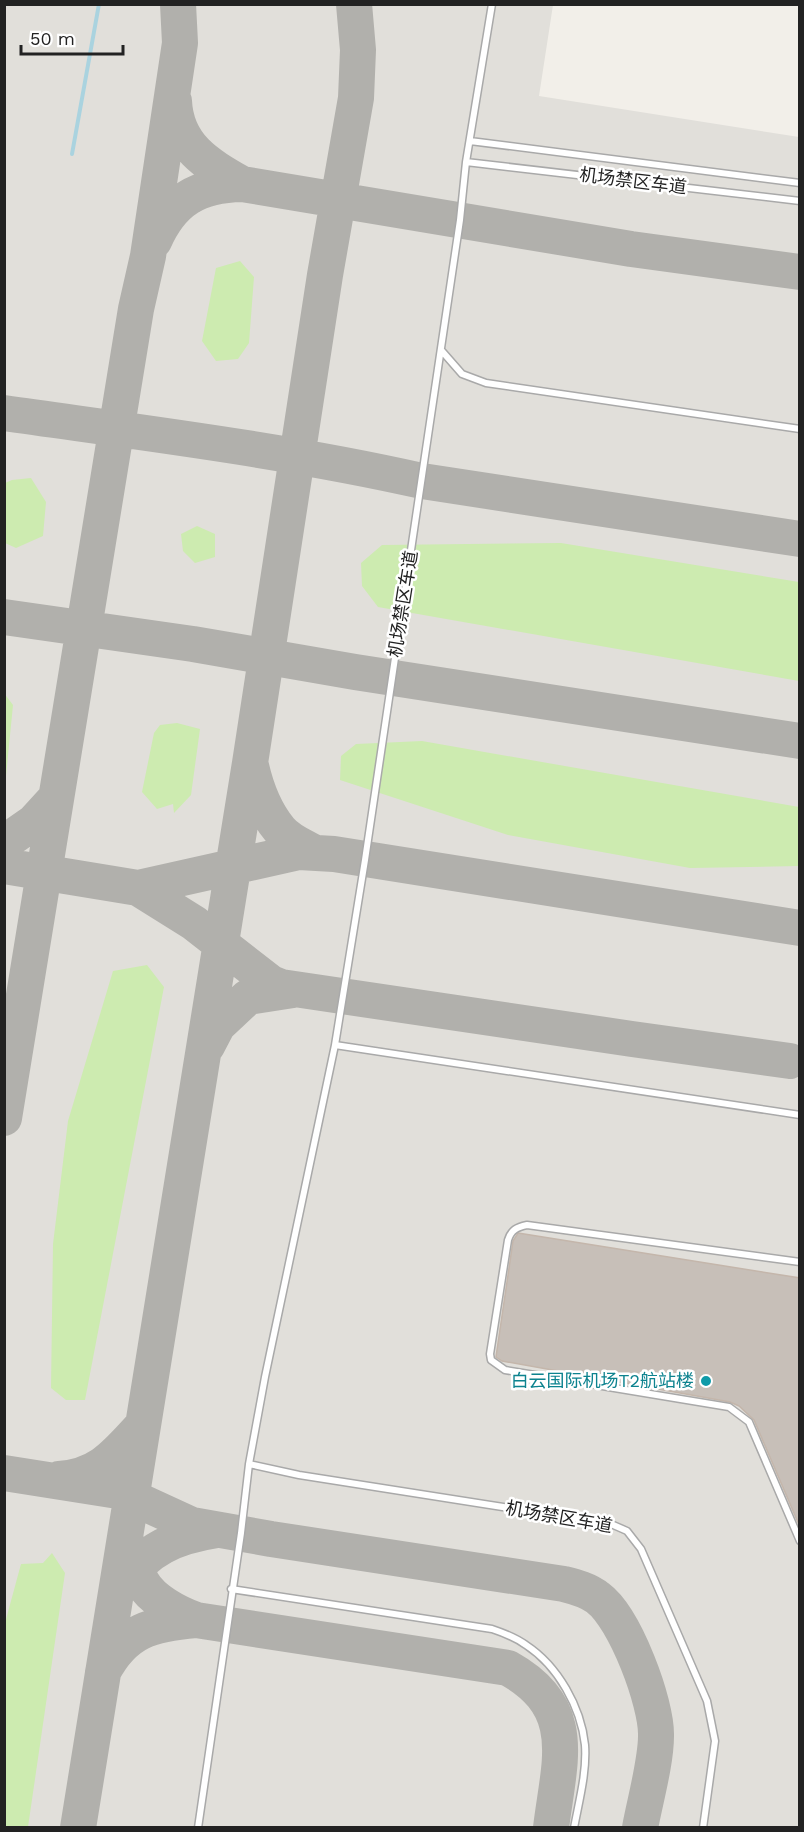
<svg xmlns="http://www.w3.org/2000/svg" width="804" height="1832" viewBox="0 0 804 1832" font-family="'Work Sans','Noto Sans SC',sans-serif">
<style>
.airport{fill:#e1dfda}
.grass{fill:#cdebb0}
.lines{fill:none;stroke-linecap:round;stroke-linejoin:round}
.stream{stroke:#aad3df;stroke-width:4}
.taxiway{stroke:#b1b0ac;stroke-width:36}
.building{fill:#c7bfb8;stroke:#c4b6ab;stroke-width:1.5}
.lane-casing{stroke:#a9a9a9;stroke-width:9}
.lane{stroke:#fff;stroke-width:6}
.culture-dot{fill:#0f9aa8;stroke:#fff;stroke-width:2}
.labels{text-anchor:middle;stroke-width:5;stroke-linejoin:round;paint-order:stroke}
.street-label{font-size:18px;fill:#222;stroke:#fff}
.culture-label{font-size:18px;fill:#0d838f;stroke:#fff;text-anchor:end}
</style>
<rect width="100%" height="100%" fill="#f2efe9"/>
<path class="airport" d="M5 5H553L539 96 799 137V1827L5 1828Z"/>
<path class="grass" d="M240 261 254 277 249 343 238 359 216 361 202 341 216 268Z
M31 478 46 502 43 536 16 548 5 543V483L12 480Z
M197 526 215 534V557L195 563 183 551 181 534Z
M561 543 799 582V681L378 607 362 586 361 563 382 545Z
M4 693 13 705 6 776H5Z
M177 723 200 729 191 795 174 813 173 804 157 809 142 792 154 733 160 725Z
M422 741 799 807V866L690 868 508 835 340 780 341 756 356 744Z
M147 965 164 987 85 1400H66L51 1388 53 1244 68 1121 113 971Z
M52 1553 65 1573 28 1827H5V1623L21 1564 43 1563Z"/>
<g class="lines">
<path class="stream" d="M72 154 99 4"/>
<path class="taxiway" d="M174 101C176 146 207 164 242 184
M154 241C172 200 198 185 242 184L631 249 800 272
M4 413C144 433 284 450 422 481L800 539
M4 617 193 644 355 672 800 741
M251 766C256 788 265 812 280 830 289 841 303 846 315 853
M4 843 34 822 55 799
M4 866 138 888 299 852 334 854 800 928
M138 888 194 923 271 983 281 987 632 1039 790 1061
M207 1046 218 1025 248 997 293 990
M4 1118 136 309 148 256 180 43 178 4
M4 1473 118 1491 192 1525 271 1539 564 1584C576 1587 588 1590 598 1598 625 1618 657 1703 656 1736 656 1762 645 1801 640 1828
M59 1479C100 1476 116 1454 142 1426
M125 1538C130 1552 134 1569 142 1582 152 1600 177 1613 196 1620L508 1668C580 1708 559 1761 551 1828
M124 1585C143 1549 178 1536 217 1530
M103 1672C125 1630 152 1624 196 1620
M78 1828 250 763 325 275 356 98 358 50 354 4"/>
</g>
<path class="building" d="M518 1233 800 1278V1527L754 1420 739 1406 730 1402 502 1361 496 1357 513 1241Z"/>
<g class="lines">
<defs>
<path id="lane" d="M492 4 466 162 460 220 365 860 335 1045 800 1115
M470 141 800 183
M466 162 800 201
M441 350 462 374 486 383 800 429
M800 1262 527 1225C517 1227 511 1230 508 1240L490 1354 491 1360 505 1370 729 1407 749 1422 800 1541
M249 1464 299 1475 611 1524 627 1531 641 1549 707 1701 715 1741 703 1828
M231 1589 492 1629C504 1633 515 1637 526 1645 558 1666 581 1707 585 1745 587 1772 579 1801 574 1828
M198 1828 241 1533 249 1464 265 1377 335 1045"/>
</defs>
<use href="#lane" class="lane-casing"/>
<use href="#lane" class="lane"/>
</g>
<circle class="culture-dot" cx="706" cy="1381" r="6"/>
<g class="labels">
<g class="street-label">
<text transform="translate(633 181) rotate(7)" y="6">机场禁区车道</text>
<text transform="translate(403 604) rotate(-81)" y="6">机场禁区车道</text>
<text transform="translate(559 1517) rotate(10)" y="6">机场禁区车道</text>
</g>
<g class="culture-label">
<text x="694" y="1387">白云国际机场T2航站楼</text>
</g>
</g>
<rect width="804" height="1832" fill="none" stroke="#222222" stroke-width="12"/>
<path d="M21 45v9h102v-9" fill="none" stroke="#222222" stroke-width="3"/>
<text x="30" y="45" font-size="18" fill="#222222" stroke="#ffffff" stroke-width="4.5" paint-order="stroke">50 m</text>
</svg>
